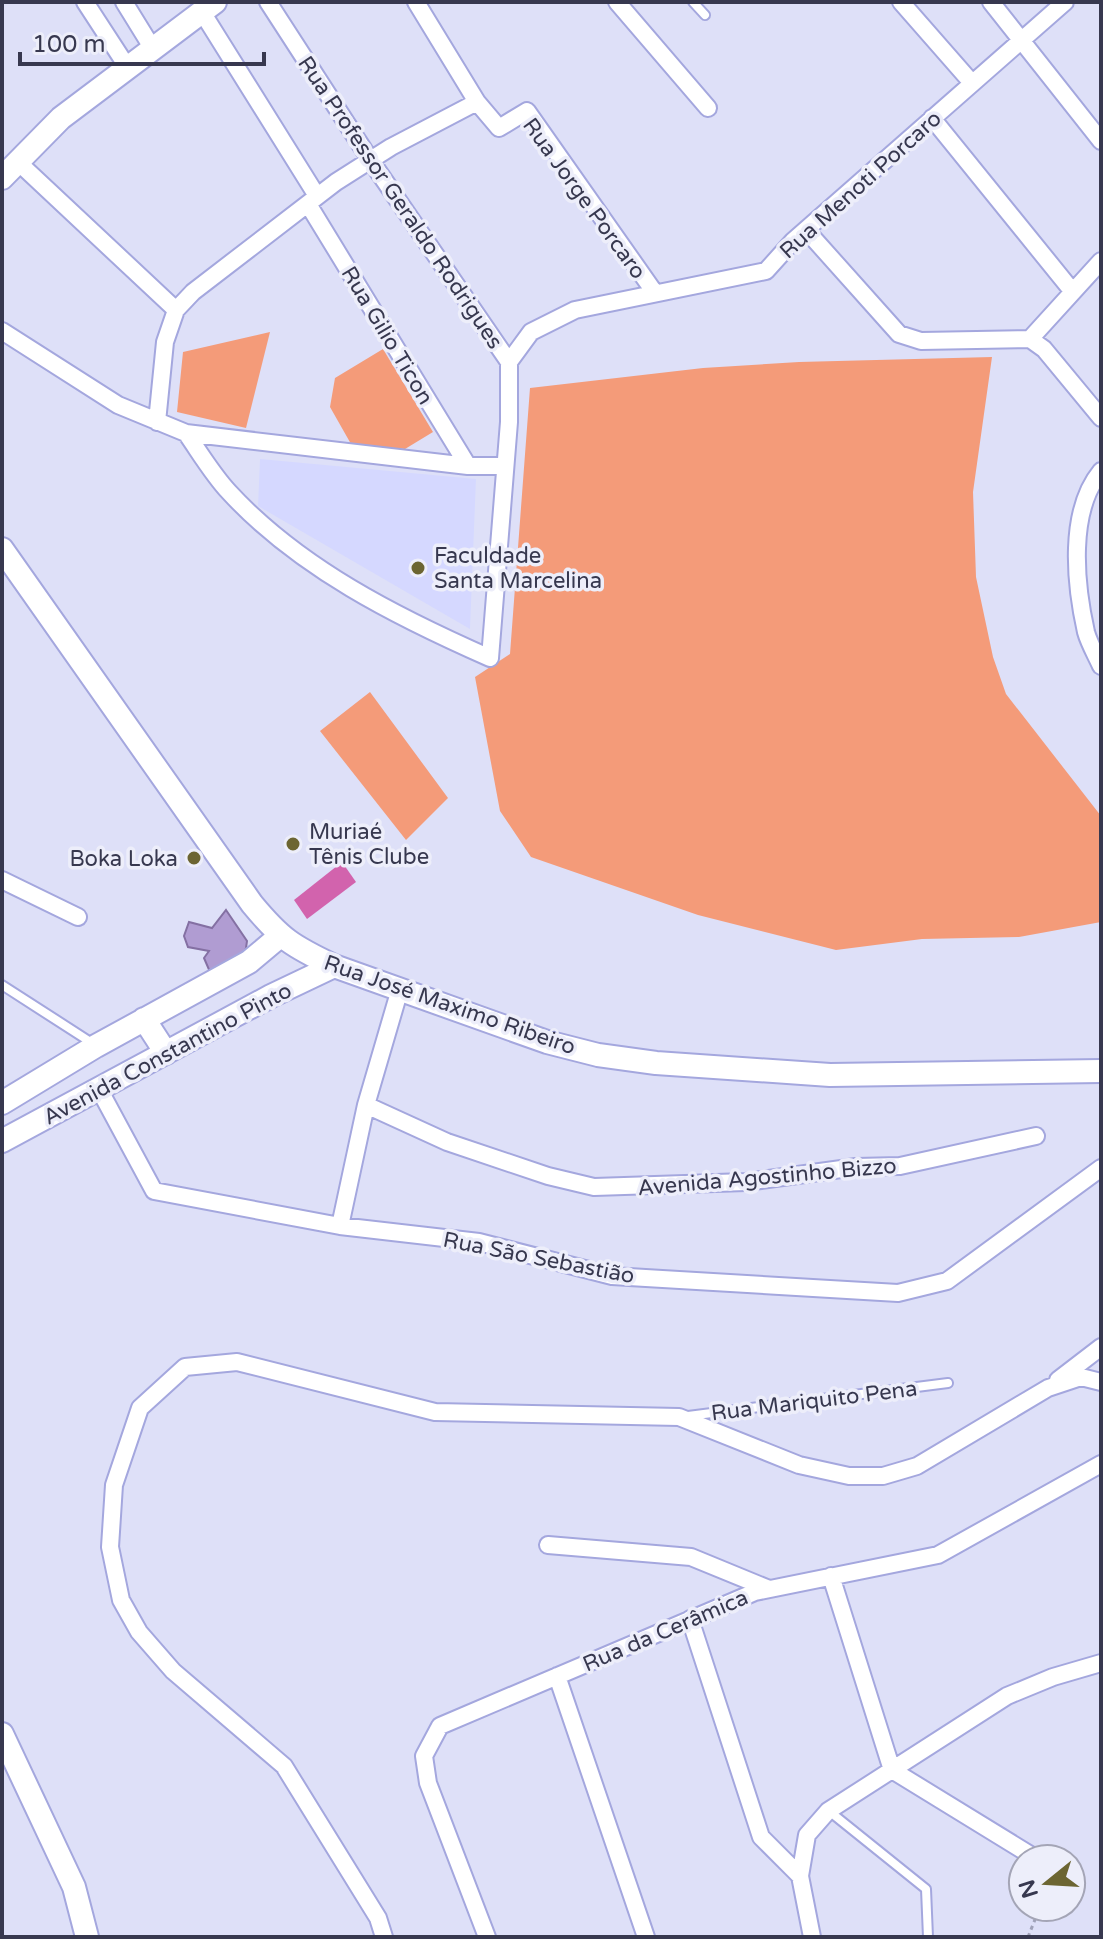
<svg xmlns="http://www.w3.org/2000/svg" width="1103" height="1939" viewBox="0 0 1103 1939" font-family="'Varela Round',sans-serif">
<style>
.built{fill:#d5d8ff}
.green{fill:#f49b79}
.water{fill:#d263ad}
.building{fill:#b09cd2;stroke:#8470a3;stroke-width:2}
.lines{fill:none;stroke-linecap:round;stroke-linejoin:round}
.lane-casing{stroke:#a4a7de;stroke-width:12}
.street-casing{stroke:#a4a7de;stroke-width:20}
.secondary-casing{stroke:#a4a7de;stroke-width:26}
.path{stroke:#a0a2b9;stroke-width:3;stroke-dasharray:4 4;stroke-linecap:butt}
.lane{stroke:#fff;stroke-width:8}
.street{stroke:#fff;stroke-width:16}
.secondary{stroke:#fff;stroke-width:22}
.poi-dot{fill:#6c6532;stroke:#edeefa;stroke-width:3}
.labels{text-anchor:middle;stroke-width:7;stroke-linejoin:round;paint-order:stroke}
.street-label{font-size:22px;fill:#37384f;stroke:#edeefa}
.poi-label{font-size:22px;fill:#37384f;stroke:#edeefa;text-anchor:start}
</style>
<rect width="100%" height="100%" fill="#dee0f8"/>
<path class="built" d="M260 459 476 479 470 629 258 506Z"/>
<path class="green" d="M270 332 246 428 177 412 183 352Z
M383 349 433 432 405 449 351 444 330 407 335 378Z
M992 357 973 492 976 577 993 657 1006 694 1101 816V922L1019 937 922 939 836 950 698 915 531 857 500 811 475 677 510 654 530 388 703 368 799 362Z
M370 692 448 798 406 840 320 731Z"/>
<path class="water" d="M342 862 356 882 307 919 294 900Z"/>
<path class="building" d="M226 910 247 941 246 948 243 956 210 972 204 958 209 951 188 947 184 936 189 922 212 928Z"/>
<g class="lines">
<defs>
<path id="lane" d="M693 2 705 15
M2 985 92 1043
M688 1416 948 1383
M829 1811 926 1889 928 1937"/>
<path id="street" d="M85 2 128 68
M124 2 153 49
M268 2 371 161 509 362
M416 2 477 102 499 128 527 111 655 293
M617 2 708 108
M901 2 972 83
M991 2 1101 141
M202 12 317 196
M932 118 1073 292
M18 162 176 310
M308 204 468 466
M806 230 899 334 921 341 1030 339 1044 349 1101 418
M2 331 118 405 186 433 468 466H505
M1030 339 1101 261
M157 422 165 342 176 310 193 292 336 182 391 147 477 102
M186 433C200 453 213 475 229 492 299 568 397 617 490 658L509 422V362L531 332 575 310 766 271 793 241 1065 2
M1101 471C1068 511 1075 583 1086 632 1089 643 1096 655 1101 666
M2 880 78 917
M99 1089 154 1191 340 1226 479 1242 612 1276 898 1293 947 1281 1101 1168
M366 1105 447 1142 548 1176 594 1187 746 1182 856 1167 900 1166 1036 1136
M340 1226 366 1105 400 989
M1058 1380 1101 1347
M548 1545 691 1557 769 1589
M831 1576 892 1770 1037 1859
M690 1619 761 1837 800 1876
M557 1676 646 1937
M384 1937 378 1918 284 1766 173 1671 139 1632 121 1600 110 1547 114 1485 140 1408 185 1367 237 1362 435 1412 679 1417 799 1465 849 1476H883L917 1466 1048 1388 1081 1377 1101 1382
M487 1937 428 1783 424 1756 440 1726 755 1592 938 1555 1101 1464
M812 1937 800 1876 807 1835 828 1811 1007 1696 1053 1677 1101 1663"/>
<path id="secondary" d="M2 178 61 118 215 2
M2 549 252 904C281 939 292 946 334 966L547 1042 598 1055 656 1063 830 1075 1101 1071
M144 1019 166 1053
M2 1103 96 1046 249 962 280 936
M2 1141 271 996 334 966
M2 1734 74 1887 87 1937"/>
</defs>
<use href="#lane" class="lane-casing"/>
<use href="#street" class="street-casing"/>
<use href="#secondary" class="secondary-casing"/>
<path class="path" d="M1028 1937 1040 1907"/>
<use href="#lane" class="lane"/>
<use href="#street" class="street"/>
<use href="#secondary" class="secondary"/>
</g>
<g class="poi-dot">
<circle cx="418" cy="568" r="8"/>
<circle cx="293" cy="844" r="8"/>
<circle cx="194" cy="858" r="8"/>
</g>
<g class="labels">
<g class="street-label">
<text transform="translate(860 184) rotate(-42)" y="8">Rua Menoti Porcaro</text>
<text transform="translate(585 198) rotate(54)" y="8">Rua Jorge Porcaro</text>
<text transform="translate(401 202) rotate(56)" y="8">Rua Professor Geraldo Rodrigues</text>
<text transform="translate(388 335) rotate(59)" y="8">Rua Gilio Ticon</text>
<text transform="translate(450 1004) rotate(19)" y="8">Rua José Maximo Ribeiro</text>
<text transform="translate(167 1053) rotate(-28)" y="8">Avenida Constantino Pinto</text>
<text transform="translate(767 1176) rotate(-5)" y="8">Avenida Agostinho Bizzo</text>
<text transform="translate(539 1257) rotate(11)" y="8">Rua São Sebastião</text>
<text transform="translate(814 1400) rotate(-7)" y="8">Rua Mariquito Pena</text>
<text transform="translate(665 1630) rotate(-23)" y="8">Rua da Cerâmica</text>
</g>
<g class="poi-label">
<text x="434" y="563">Faculdade<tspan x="434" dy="25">Santa Marcelina</tspan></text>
<text x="309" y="839">Muriaé<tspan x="309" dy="25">Tênis Clube</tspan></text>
<text x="178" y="866" text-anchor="end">Boka Loka</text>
</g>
</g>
<rect width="1103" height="1939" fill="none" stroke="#37384f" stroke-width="8"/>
<g transform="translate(1047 1883) rotate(252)"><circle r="38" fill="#edeefa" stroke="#a4a5b6" stroke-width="2"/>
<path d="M0-6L14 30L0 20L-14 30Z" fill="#6c6532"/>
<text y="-12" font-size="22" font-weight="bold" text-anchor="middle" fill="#37384f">N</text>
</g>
<path d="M20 52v12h244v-12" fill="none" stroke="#37384f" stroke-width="4"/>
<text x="32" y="52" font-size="24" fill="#37384f" stroke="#edeefa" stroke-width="6" paint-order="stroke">100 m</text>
</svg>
